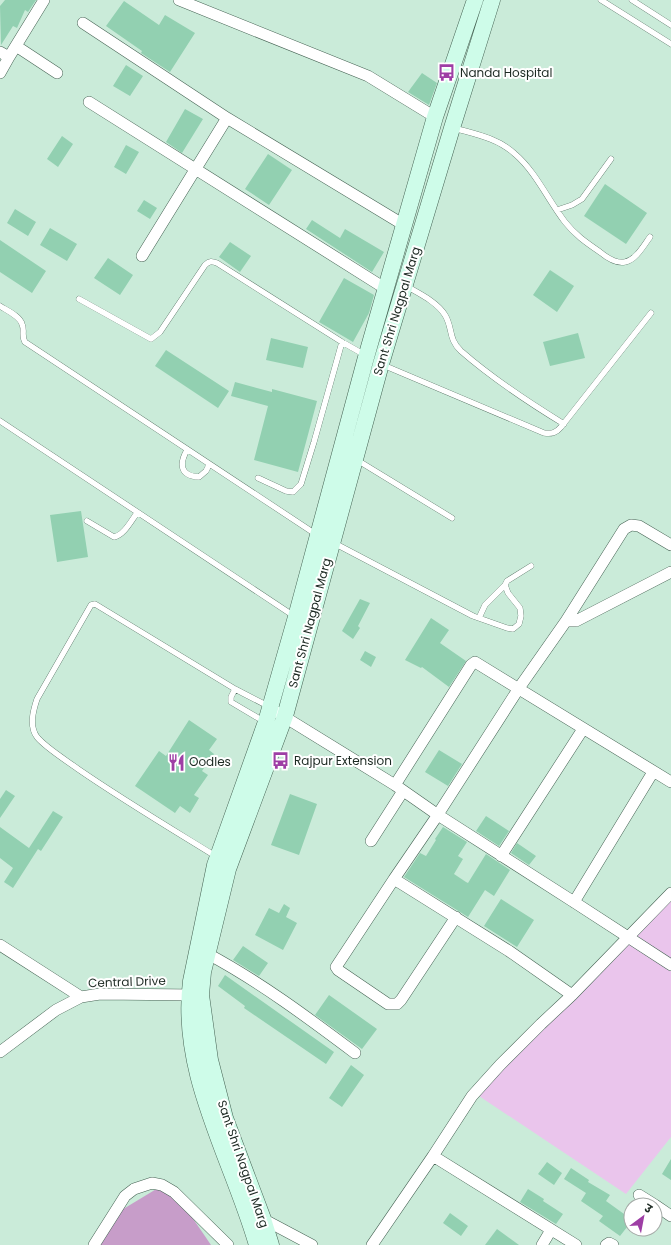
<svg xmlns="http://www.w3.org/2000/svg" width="671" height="1245" viewBox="0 0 671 1245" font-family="Poppins,'Noto Sans Devanagari',sans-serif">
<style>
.green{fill:#eac5ec}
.water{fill:#c79dc9}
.building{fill:#92d0b1}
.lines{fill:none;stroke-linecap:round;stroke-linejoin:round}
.lane-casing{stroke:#466354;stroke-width:6}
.street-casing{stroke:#466354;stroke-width:12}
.secondary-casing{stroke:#466354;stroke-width:17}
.lane{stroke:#fff;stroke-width:5.5}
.street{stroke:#fff;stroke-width:11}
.secondary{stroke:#cefce9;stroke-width:16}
.labels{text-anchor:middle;stroke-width:4;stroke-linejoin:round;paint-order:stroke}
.poi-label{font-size:12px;fill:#1d2a23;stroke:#fff;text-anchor:start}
.street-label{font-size:12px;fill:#1d2a23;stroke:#fff}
</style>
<rect width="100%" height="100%" fill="#caebd9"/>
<path class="green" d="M671 899V1137L626 1194 476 1094Z"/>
<path class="water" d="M168 1182 211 1245H100L110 1217Z"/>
<path class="building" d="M5 0H36L28 12 25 10 17 28 13 26 1 45 0 6Z
M124 1 159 25 165 15 195 33 170 72 141 53 142 51 106 26Z
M126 65 143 76 130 96 113 86Z
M422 73 437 83 429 105 408 92Z
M185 109 203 119 182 153 166 142Z
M62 136 73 144 58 167 47 159Z
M126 145 139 152 126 174 114 167Z
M268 154 292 170 269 205 245 189Z
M605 184 647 213 626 244 584 216Z
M144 200 157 208 150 219 137 211Z
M15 209 36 222 28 236 7 223Z
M312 220 340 238 345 229 384 252 372 272 306 229Z
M50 228 77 244 67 261 40 245Z
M0 240 46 271 32 293 0 272Z
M230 242 251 256 240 272 219 257Z
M108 258 133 275 120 295 94 278Z
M550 270 574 286 557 312 533 295Z
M344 278 374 295 369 313 353 342 319 322Z
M578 333 585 358 550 366 543 342Z
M271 338 308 347 303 368 266 360Z
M166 350 229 391 218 408 155 366Z
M235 382 272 392V389L317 401 298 472 254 460 268 406 231 396Z
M81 511 88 557 57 562 50 515Z
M360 599 370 603 358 626 360 628 353 639 342 631Z
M431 618 449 630 440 643 466 661 449 687 422 667 421 668 405 660Z
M365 651 376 657 371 667 360 660Z
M189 720 217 739 209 750 214 754 202 771 208 775 194 795 199 798 190 813 180 806 175 813 135 786 159 751 166 756Z
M439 750 462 764 448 786 425 772Z
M6 790 15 796 0 818V799Z
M290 794 317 804 299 855 271 845Z
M53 811 63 817 41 851 38 849 13 888 4 882 13 868 0 858V827L29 848Z
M486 816 509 831 499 846 476 831Z
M443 827 467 842 458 856 463 859 454 874 466 882 468 883 486 854 510 870 494 896 485 890 468 917 404 877 420 853 426 856 436 840 435 839Z
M517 843 536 856 529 865 511 853Z
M501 899 534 920 517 947 484 926Z
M284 904 290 908 286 917 297 923 283 950 255 935 269 908 279 913Z
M243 946 268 963 259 976 233 960Z
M225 975 334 1052 326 1064 244 1008 245 1006 218 986Z
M329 995 377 1029 362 1049 315 1015Z
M351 1065 364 1075 342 1107 329 1098Z
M671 1159V1180L662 1174Z
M547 1162 562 1173 554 1185 538 1174Z
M571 1168 589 1180 588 1182 610 1195 606 1201 631 1219V1222L620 1236 599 1221 603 1216 581 1201 586 1193 564 1179Z
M528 1189 544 1199 543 1201 563 1214 556 1224 520 1202Z
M450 1213 468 1226 461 1236 443 1223Z
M497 1229 519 1245H485Z"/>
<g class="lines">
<defs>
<path id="lane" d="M601 0 671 44
M632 0 671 25
M454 128C475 134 498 138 515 154 536 172 548 200 565 222 575 235 587 243 600 252 606 257 616 264 625 262 636 260 644 245 650 237
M557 210 572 205 582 199 611 159
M406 286C420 294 437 302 445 315 453 328 448 339 461 351 493 379 528 402 564 424
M79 299 151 339 160 332 205 265C209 261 212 261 217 263L342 342 365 355
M0 306C6 310 20 316 22 324 25 330 21 336 25 342L317 535
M383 365 544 433C552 434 556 433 561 427L651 313
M0 421 294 616
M187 450C179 464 180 476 199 477L206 471 209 465
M357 460 452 518
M258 478 286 491 293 492 301 484 314 442 342 342
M87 521 114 537C124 535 131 521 137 513
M334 543 473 616 507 628 513 629 519 624 521 616 520 608 508 593 505 585 507 581 531 566
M479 618 485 605 505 585
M235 689 231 697V702L265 722
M217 857C170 828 123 800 78 769 66 760 46 748 37 737 29 726 33 711 37 699L91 605 95 604 235 689 270 707"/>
<path id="street" d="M179 0 368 76 435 117
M83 23 227 118 404 225
M16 46 57 73
M0 52 9 57 44 0
M0 73 9 57
M89 102 386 289
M142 256 227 118
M566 621 624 529 631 525 639 526 671 545
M270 708 395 785 438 815 574 902 671 965
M395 785 471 665 475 662 671 782
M371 841 403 791
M501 856 583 729
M394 879 336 967 338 970 388 1004H397L401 1000 456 917
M574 902 653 772
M0 945 81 997
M208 954C260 982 307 1017 355 1053
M572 995 509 951 394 879 435 819 519 688 566 621H576L671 572
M0 1052 56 1010 81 997 100 994 196 995
M433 1156 576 1245
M639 1195 655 1205
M655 1205 671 1216
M263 1219 312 1245
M94 1245 125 1196 134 1189 152 1183 162 1185 174 1192 228 1245
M372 1245 433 1156 472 1096 500 1065 541 1024 572 995 671 893
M542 1245 551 1230
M606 1245 609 1243 613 1245"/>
<path id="secondary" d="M257 1245C232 1158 179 1074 191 981L215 865 266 722 296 617 365 361 435 117 475 0
M271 1245 263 1219 225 1118 210 1060 201 995 203 972 228 869 285 716 381 364 452 128 492 0"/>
</defs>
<use href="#lane" class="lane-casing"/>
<use href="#street" class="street-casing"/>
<use href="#secondary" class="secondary-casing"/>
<use href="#lane" class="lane"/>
<use href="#street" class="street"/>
<use href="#secondary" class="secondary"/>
</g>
<defs>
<symbol id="bus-bare" viewBox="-9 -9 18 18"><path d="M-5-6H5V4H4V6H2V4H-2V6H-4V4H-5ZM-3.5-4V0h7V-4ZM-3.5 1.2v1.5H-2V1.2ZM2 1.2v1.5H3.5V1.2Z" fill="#9e3ea5" stroke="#fff" stroke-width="2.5" paint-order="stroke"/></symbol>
<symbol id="restaurant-bare" viewBox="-9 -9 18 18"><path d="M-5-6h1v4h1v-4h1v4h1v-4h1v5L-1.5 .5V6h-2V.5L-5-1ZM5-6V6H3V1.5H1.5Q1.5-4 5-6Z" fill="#9e3ea5" stroke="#fff" stroke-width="2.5" paint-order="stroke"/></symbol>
</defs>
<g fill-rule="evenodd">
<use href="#bus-bare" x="434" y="60" width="25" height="25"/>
<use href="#bus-bare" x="268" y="748" width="25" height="25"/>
<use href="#restaurant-bare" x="164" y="750" width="25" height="25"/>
</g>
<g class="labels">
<g class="poi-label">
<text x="460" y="77">Nanda Hospital</text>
<text x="294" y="765">Rajpur Extension</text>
<text x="189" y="766">Oodles</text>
</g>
<g class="street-label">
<text transform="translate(397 311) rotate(-73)" y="4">Sant Shri Nagpal Marg</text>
<text transform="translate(310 623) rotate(-75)" y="4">Sant Shri Nagpal Marg</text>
<text transform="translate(127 982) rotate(-2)" y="4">Central Drive</text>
<text transform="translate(243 1164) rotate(71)" y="4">Sant Shri Nagpal Marg</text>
</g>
</g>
<g transform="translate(643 1217) rotate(32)"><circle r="19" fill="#ffffff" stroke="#a5aaa7"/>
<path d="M0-3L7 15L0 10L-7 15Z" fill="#9e3ea5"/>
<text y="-6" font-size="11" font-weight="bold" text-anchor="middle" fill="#1d2a23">उ</text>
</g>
</svg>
